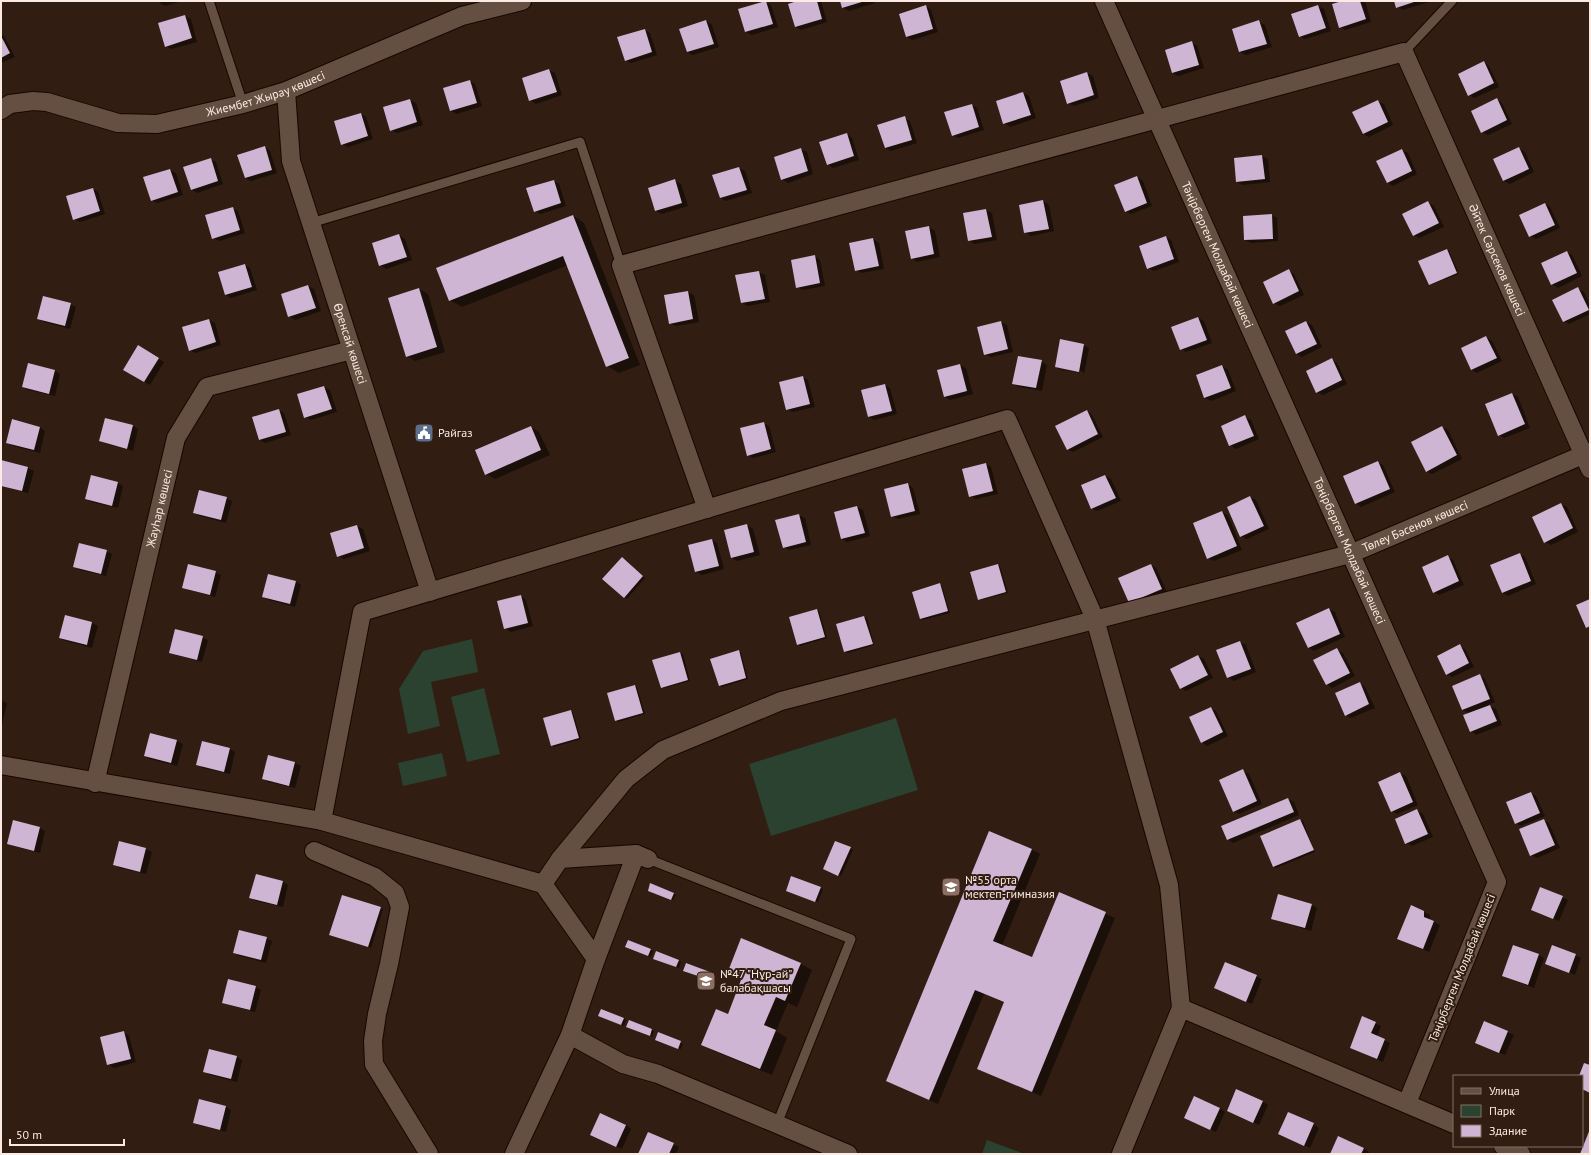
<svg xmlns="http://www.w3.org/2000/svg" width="1591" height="1155" viewBox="0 0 1591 1155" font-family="'PT Sans',sans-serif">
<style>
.green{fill:#2a422f}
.shadow{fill:#0007;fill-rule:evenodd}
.building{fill:#cdb5d3}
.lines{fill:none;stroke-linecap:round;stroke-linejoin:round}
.lane-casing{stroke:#180701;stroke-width:11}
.street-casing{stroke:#180701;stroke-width:20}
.lane{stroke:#654e42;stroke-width:9}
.street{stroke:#654e42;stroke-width:18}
.labels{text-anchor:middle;stroke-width:4;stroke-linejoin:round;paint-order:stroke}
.street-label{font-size:12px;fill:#faece4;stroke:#311d12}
.poi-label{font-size:12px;fill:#faece4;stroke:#311d12;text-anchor:start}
</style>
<rect width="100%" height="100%" fill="#311d12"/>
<path class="green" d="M472 639 478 672 431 682 440 726 408 734 399 689 423 651Z
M484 688 500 754 467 762 451 697Z
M896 718 918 790 771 836 749 764Z
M442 753 447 776 403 786 398 763Z
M987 1140 1025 1154H982Z"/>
<path class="shadow" d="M159 1H183L165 6 160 3Z
M801 1H821L827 22 801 30 796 27Z
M841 1H874L875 3 849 11 843 8Z
M1346 1H1365L1371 22 1345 30 1340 27Z
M1395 1H1428L1429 2 1403 10 1397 7Z
M765 2 771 5 778 27 752 35 746 32 739 10Z
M926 6 931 10 938 32 912 40 907 37Z
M1318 6 1324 9 1331 31 1305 39 1299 36Z
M185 16 191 19 197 42 171 49 166 46Z
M706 21 712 25 719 47 693 55 687 52Z
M1259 22 1265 25 1272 47 1246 55 1240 52Z
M645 30 650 33 657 55 631 63 625 60Z
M1 34 4 36 15 57 1 63Z
M1192 43 1197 46 1204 68 1178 76 1173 73Z
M1484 62 1489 66 1499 87 1474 98 1469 95Z
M549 70 555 73 562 95 536 104 530 100Z
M1087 73 1093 76 1099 98 1074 106 1068 103Z
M470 81 475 84 482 106 457 114 451 111 444 89Z
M1023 93 1029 96 1036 118 1010 127 1004 123Z
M1496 99 1502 103 1512 124 1488 135 1482 132Z
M410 100 416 103 423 125 397 133 391 130Z
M1378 101 1384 104 1393 125 1369 137 1363 134Z
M972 105 977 108 984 130 958 138 952 135Z
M361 114 366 117 373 139 348 147 342 144Z
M904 118 910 121 917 143 891 151 885 148Z
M847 134 852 138 859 160 833 168 827 164Z
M265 147 270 151 277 173 251 181 245 178Z
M1519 148 1525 152 1534 172 1510 184 1504 181 1494 160Z
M801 149 807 152 813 174 788 183 782 179Z
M1402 150 1408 153 1417 174 1393 186 1388 183Z
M1262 156 1268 159 1270 182 1243 185 1237 182Z
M210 159 216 162 223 184 197 193 191 189Z
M739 168 745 171 752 193 726 201 720 198 713 176Z
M170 170 176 173 183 195 157 203 151 200Z
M1137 177 1143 181 1152 206 1131 214 1125 211Z
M554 181 559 184 566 206 540 214 535 211Z
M675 181 681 184 688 206 662 214 656 211Z
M93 189 98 192 105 214 80 222 74 219Z
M1043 201 1049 205 1054 231 1031 236 1025 232Z
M1428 202 1434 206 1444 227 1419 238 1414 235Z
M1545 204 1550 207 1560 228 1536 239 1530 236Z
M232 208 238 211 245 233 219 241 213 238Z
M986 210 992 213 997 240 974 244 969 240 964 214Z
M1271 215 1277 218 1278 241 1251 243 1245 240Z
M573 216 584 223 640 365 619 373 607 366 568 265 462 307 450 300Z
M929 227 935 231 940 257 917 262 911 258Z
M399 235 405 239 412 260 386 269 380 265Z
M1166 237 1171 240 1179 262 1154 271 1148 268Z
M873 239 879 243 884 269 861 273 856 270Z
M1447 250 1449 251 1458 271 1430 284Z
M1566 252 1572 255 1582 276 1558 288 1552 284Z
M815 256 820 260 825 286 803 290 797 287Z
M245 265 250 268 257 290 231 298 226 295 219 273Z
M1289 271 1294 274 1304 295 1280 306 1274 303Z
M759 272 765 275 770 302 747 306 741 302Z
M1458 273 1459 274 1431 285Z
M308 286 314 289 321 311 295 320 289 316Z
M419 289 428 294 445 352 415 361 407 356Z
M1578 289 1584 292 1590 305V314L1569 324 1564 321Z
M688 292 694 295 699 322 676 326 670 323Z
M70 304 76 307 70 329 44 322 38 319Z
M1198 318 1204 321 1212 343 1186 352 1181 349Z
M209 320 215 323 221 345 195 353 190 350Z
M1001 322 1007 325 1013 352 991 357 985 354Z
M1306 322 1312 325 1322 347 1302 357 1297 354Z
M1486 337 1492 341 1502 361 1477 373 1472 370 1462 349Z
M1083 345 1089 348 1084 374 1061 370 1056 367ZM1060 367 1084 372 1083 374 1060 369Z
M138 347 164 362 150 385 124 370Z
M1332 360 1337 363 1347 384 1323 395 1317 392Z
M1041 361 1047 365 1042 391 1019 387 1013 383Z
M28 365 55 371 60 374 55 396 28 390 23 387Z
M960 365 966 368 973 394 950 400 945 397Z
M1222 366 1228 370 1236 391 1211 401 1205 398Z
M803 377 808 380 815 407 793 412 787 409Z
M885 385 890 388 897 414 874 420 869 417Z
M324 387 330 390 337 412 311 420 305 417Z
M1512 394 1518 397 1530 428 1504 438 1499 435Z
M279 410 284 413 291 435 265 443 260 440Z
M1087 411 1092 415 1103 437 1073 452 1067 449Z
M1245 417 1251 420 1259 439 1236 449 1230 445Z
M763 423 769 426 776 452 753 458 748 455Z
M133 426 138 429 133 451 106 444 101 441Z
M40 427 45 431 40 453 13 446 8 443Z
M531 427 539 432 550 455 495 479 486 474Z
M1442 427 1448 430 1462 459 1432 474 1426 471Z
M1 462 28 468 34 471 28 493 1 486Z
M1377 462 1383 465 1395 492 1361 507 1356 503Z
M986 464 991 467 998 494 976 499 970 496Z
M91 476 118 483 123 486 118 508 91 502 86 498Z
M1105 476 1111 479 1121 501 1097 511 1091 508Z
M908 484 913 488 920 514 898 519 892 516Z
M1250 497 1256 500 1269 529 1247 539 1241 536Z
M226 498 232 501 226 523 200 516 194 513Z
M1561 504 1567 507 1578 532 1551 545 1545 542Z
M857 507 863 510 870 536 847 542 842 539 835 512Z
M1222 512 1228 515 1242 550 1214 561 1208 558Z
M799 515 805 518 811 545 789 550 783 547Z
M747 525 753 529 760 555 737 561 732 558Z
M357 526 363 529 370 551 344 559 338 556Z
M712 540 717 543 724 569 702 575 696 572Z
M106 551 112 554 106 576 80 570 74 566Z
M1520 554 1525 557 1536 584 1508 596 1503 593Z
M1448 557 1453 560 1464 585 1439 595 1434 592Z
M625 559 645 578 627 599 624 597Z
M998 565 1000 566 1008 593 981 600 979 599Z
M1151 565 1156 568 1167 592 1135 606 1119 578Z
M215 572 221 575 215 597 189 590 183 587Z
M295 581 301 585 295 607 269 600 263 597Z
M940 585 942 586 950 613 923 620 921 619 913 592Z
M521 596 526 600 533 626 511 632 505 628Z
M1329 609 1335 612 1345 637 1314 651 1308 647Z
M816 610 819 611 827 638 800 646 797 644Z
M66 616 92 623 98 626 92 648 66 641 60 638Z
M864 617 867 618 874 645 848 653 845 651 838 625Z
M202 637 208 640 202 662 176 655 170 652Z
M1240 642 1246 645 1256 672 1234 681 1228 677Z
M1460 646 1465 649 1474 667 1452 677 1447 674Z
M1337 650 1343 653 1355 676 1332 688 1327 684Z
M738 651 741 653 748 679 722 687 719 686Z
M680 653 683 654 690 681 664 688 661 687 654 660Z
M1198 656 1204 659 1213 678 1186 691 1181 688Z
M1480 675 1485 679 1495 702 1488 705 1496 709 1502 725 1476 735 1471 731 1470 714 1463 710 1453 687Z
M1360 683 1365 687 1375 708 1351 718 1345 715Z
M635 686 637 687 645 714 618 722 616 720Z
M1 700 7 703 2 725H1Z
M1211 708 1216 711 1228 736 1207 746 1202 742Z
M571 711 573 713 581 739 554 747 552 745Z
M150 734 177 741 183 744 177 766 150 759 145 756Z
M203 742 230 749 235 752 230 774 203 768 198 764Z
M268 757 295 763 301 766 295 788 268 782 263 778Z
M1243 771 1249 774 1262 804 1239 814 1233 811Z
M1400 773 1406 776 1418 805 1397 814 1392 811Z
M1531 793 1536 796 1545 816 1521 826 1515 823Z
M1288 799 1294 802 1299 815 1233 843 1228 839Z
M1417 810 1423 814 1433 837 1412 846 1406 843Z
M1300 820 1303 821 1315 852 1276 868 1274 867 1261 836Z
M1544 820 1549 823 1560 848 1537 858 1531 855Z
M40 828 45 831 40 853 13 846 8 843Z
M120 842 146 849 152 852 146 874 120 868 114 864Z
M850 848 853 850 841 876 827 870Z
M1031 849 1040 854 1002 946 1032 958 1059 894 1115 918 1041 1096 987 1073 978 1068 1005 1003 984 994 938 1104 887 1081Z
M256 875 283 882 288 885 283 907 256 901 251 897Z
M820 888 823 889 818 902 789 892Z
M651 892 673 893 676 895 673 900Z
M1562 897 1568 900 1559 921 1538 913Z
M1312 905 1317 908 1311 931 1278 921 1272 918Z
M380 908 383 909 371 948 330 935Z
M1424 912 1430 915V920L1440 925 1429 952 1399 939Z
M266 938 272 941 266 963 240 956 234 953Z
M1553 946 1581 958 1575 975 1546 964Z
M628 948 651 950 653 951 651 957Z
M1539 955 1544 958 1534 988 1503 976Z
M656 959 678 961 681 962 679 968Z
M1226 963 1262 979 1252 1004 1215 988Z
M801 964 812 970 797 1007 788 1003 776 1031 787 1038 772 1075 714 1051 702 1044 728 1015 742 981 728 974Z
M687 972 709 973 711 974 709 980Z
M255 987 261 990 255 1012 229 1005 223 1002Z
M602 1017 624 1018 626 1020 624 1026Z
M630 1021 654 1031 652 1037 630 1028Z
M1485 1022 1514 1035 1505 1055 1482 1045Z
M1375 1023 1381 1026 1377 1037 1390 1043 1383 1062 1351 1048Z
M124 1032 129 1036 136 1062 114 1068 108 1064Z
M659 1034 683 1044 681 1049 659 1041Z
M237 1057 242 1060 237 1082 210 1075 205 1072Z
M199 1100 226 1107 231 1110 226 1132 199 1125 194 1122Z
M1262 1101 1268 1105 1259 1125 1228 1111Z
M1220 1108 1225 1112 1216 1132 1191 1121Z
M1313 1124 1319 1128 1310 1148 1279 1134Z
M626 1125 631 1129 622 1149 597 1138Z
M649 1133 679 1147 676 1154H640Z
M1364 1148 1369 1152 1368 1154H1331Z"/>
<path class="building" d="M766 1 773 24 745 32 738 9Z
M797 1H817L822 19 795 27 788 4Z
M840 1H865L842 8Z
M1342 1H1360L1366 19 1339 28 1332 4Z
M1394 1H1417L1396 8Z
M926 5 933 29 906 37 899 14Z
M1318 5 1326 28 1299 37 1291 14Z
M185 15 192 38 165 47 158 23Z
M706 20 714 44 687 52 679 29Z
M1259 20 1267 44 1239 52 1232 29Z
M645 29 652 52 625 61 617 37Z
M1 36 10 53 1 58Z
M1192 41 1199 65 1172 73 1165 50Z
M1484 61 1494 83 1468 96 1458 74Z
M549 69 557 92 529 101 522 78Z
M1087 72 1094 95 1067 104 1060 81Z
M470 80 477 103 450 111 443 88Z
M1023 92 1031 115 1003 124 996 101Z
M1497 98 1507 120 1481 133 1471 111Z
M410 99 417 122 390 131 383 107Z
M1378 100 1388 122 1363 134 1352 112Z
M972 104 979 127 952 136 944 112Z
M361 113 368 136 341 145 334 121Z
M905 116 912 140 885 148 877 125Z
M847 133 854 156 827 165 819 142Z
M265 146 272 170 245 178 237 155Z
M1519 147 1529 169 1503 181 1493 159Z
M801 148 808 171 781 180 774 157Z
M1402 149 1412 171 1387 183 1376 161Z
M1262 155 1265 179 1236 182 1234 158Z
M211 158 218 181 191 190 183 167Z
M739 167 747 190 720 198 712 175Z
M170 169 178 192 151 201 143 177Z
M1137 176 1147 203 1125 212 1114 185Z
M675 179 682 203 655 211 648 188Z
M554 180 561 203 534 212 526 188Z
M93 188 100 211 73 220 66 196Z
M1043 200 1049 229 1024 233 1019 205Z
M1428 201 1439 223 1413 236 1402 214Z
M1545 203 1555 225 1529 237 1519 215Z
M233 207 240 230 212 239 205 215Z
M986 209 992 237 968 241 963 213Z
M1272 214 1273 239 1244 240 1243 216Z
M573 215 629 358 606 367 563 256 449 301 436 268Z
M929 226 934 254 911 259 905 231Z
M399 234 407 257 379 266 372 243Z
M1166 236 1174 259 1147 269 1139 246Z
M873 238 879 266 855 271 849 243Z
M1447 249 1457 273 1429 285 1418 261Z
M1567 251 1577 273 1551 285 1541 263Z
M815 255 820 283 796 288 791 260Z
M245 264 252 287 225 295 218 272Z
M1289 269 1299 291 1273 304 1263 282Z
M759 271 765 299 741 303 735 275Z
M308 285 316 308 288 317 281 294Z
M1578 287 1589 310 1563 322 1552 300Z
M419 288 437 347 406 357 388 298Z
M688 291 693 319 669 324 664 295Z
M43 296 71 303 65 326 37 319Z
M1198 317 1207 340 1180 350 1171 327Z
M209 319 216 342 189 351 182 327Z
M1001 321 1008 349 984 355 977 327Z
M1306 321 1317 344 1296 354 1285 331Z
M1486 336 1497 358 1471 370 1461 348Z
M1060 339 1084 344 1079 372 1055 367Z
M138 345 159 358 144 382 123 370Z
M1018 356 1042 360 1036 388 1012 384Z
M1332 358 1342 380 1316 393 1306 371Z
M28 363 55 370 49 394 22 387Z
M960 364 967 391 944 397 937 370Z
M1222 365 1231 388 1204 398 1196 375Z
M803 376 810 404 786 410 779 382Z
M885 384 892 411 868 417 861 390Z
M324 386 332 409 304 418 297 394Z
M1512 393 1525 424 1498 436 1485 404Z
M279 409 286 432 259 440 252 417Z
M1087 410 1098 434 1067 450 1055 426Z
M1245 415 1254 436 1229 446 1221 426Z
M105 418 133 425 127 449 99 441Z
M12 419 40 427 34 450 6 443Z
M764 422 771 449 747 456 740 428Z
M531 426 541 450 485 475 475 450Z
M1442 426 1457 455 1426 472 1411 442Z
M1 460 28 467 22 491 1 486Z
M1378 461 1390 489 1355 504 1343 476Z
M986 463 993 491 969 497 962 469Z
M91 475 118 482 112 506 85 499Z
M1105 475 1116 498 1091 509 1081 485Z
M908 483 915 511 891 517 884 489Z
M199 490 227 497 221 520 193 513Z
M1250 496 1264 526 1240 537 1227 507Z
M1561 503 1573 528 1544 543 1532 517Z
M857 506 865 533 841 539 834 512Z
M1222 511 1237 546 1207 559 1193 523Z
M799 514 806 542 783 548 775 520Z
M747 524 754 552 731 558 724 530Z
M357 525 364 548 337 557 330 533Z
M712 539 719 566 695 572 688 545Z
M79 543 107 550 101 574 73 567Z
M1520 553 1531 581 1502 593 1490 565Z
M1448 555 1459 581 1433 593 1422 567Z
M622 557 643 576 624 598 602 579Z
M188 564 216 571 210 595 182 588Z
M998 564 1006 592 978 600 970 572Z
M1151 564 1162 589 1129 603 1118 578Z
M268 574 296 581 290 604 262 597Z
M940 583 948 611 920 619 912 592Z
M521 595 528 623 504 629 497 601Z
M1590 599V626L1586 628 1576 605Z
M1329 608 1340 634 1308 648 1296 623Z
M817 609 825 637 797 645 789 617Z
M65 615 92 622 87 645 59 638Z
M864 616 873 644 844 652 836 624Z
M175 629 203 636 197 660 169 653Z
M1240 641 1251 669 1227 678 1216 650Z
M1460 644 1469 663 1446 675 1437 656Z
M1337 648 1350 673 1326 685 1313 660Z
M739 650 746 678 719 686 710 659Z
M680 652 688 680 661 688 652 660Z
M1198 655 1208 675 1180 689 1170 669Z
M1480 674 1490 699 1462 710 1452 686Z
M1360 682 1369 704 1345 716 1335 693Z
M635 685 643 713 615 721 607 693Z
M1490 705 1497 721 1470 732 1463 715Z
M1211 707 1223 732 1201 743 1189 717Z
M571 710 579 738 551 746 543 718Z
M150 733 177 740 171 763 144 756Z
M202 741 230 748 224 772 196 765Z
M268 755 295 762 289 786 262 779Z
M1243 769 1257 801 1233 812 1219 780Z
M1400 772 1413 802 1391 812 1378 782Z
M1531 792 1540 813 1515 824 1506 802Z
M1288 798 1294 812 1227 840 1221 826Z
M1417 809 1428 834 1405 844 1395 819Z
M1300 819 1314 850 1273 867 1260 836Z
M1544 819 1555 845 1530 856 1519 829Z
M13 820 40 827 34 851 7 844Z
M989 831 1032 849 993 941 1032 957 1059 892 1106 912 1032 1092 977 1069 1004 1002 975 990 929 1100 886 1081Z
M119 841 146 848 140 872 113 865Z
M835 841 851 847 838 876 823 869Z
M256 874 283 881 277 905 249 898Z
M791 876 821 887 815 902 786 891Z
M650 883 674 893 671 900 648 891Z
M1540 887 1563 896 1553 919 1531 910Z
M1278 894 1312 904 1305 928 1271 919Z
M342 895 381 907 368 947 329 935Z
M1411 905 1424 911V917L1434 921 1423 949 1397 939Z
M239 930 267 937 261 960 233 953Z
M741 938 801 963 785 1001 776 997 764 1025 776 1030 760 1069 701 1045 716 1009 728 1014 741 980 727 974Z
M628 940 651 949 648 956 625 947Z
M1513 945 1539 954 1528 985 1502 976Z
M1552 945 1576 954 1569 973 1545 964Z
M656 951 679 960 676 967 653 959Z
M1225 962 1257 975 1246 1002 1214 988Z
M686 963 710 972 707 979 683 971Z
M228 979 256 986 250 1010 222 1003Z
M601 1009 624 1018 621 1025 598 1016Z
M1362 1016 1376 1022 1371 1033 1385 1039 1377 1059 1350 1048Z
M629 1020 652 1029 650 1036 626 1027Z
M1484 1021 1508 1031 1499 1053 1475 1043Z
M124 1031 131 1059 107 1065 100 1037Z
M658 1032 681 1041 678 1049 655 1040Z
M209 1049 237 1056 231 1079 203 1072Z
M1584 1063 1590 1065V1093L1582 1089V1076H1579Z
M1236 1089 1263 1101 1253 1123 1227 1111Z
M1194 1096 1220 1108 1210 1130 1184 1118Z
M199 1099 226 1106 220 1130 193 1123Z
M1288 1112 1314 1123 1304 1146 1278 1134Z
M600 1113 626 1125 616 1147 590 1135Z
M1590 1129V1154H1580Z
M648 1132 674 1143 669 1154H638Z
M1338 1136 1364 1148 1361 1154H1330Z"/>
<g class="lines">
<defs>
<path id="lane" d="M209 1 243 104
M1404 52 1452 1
M311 223 580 142 621 265
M648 859 851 939 777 1124"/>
<g id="street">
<path id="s1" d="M1104 1 1497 882 1407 1103"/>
<path id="s2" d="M286 91 291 161 430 592"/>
<path id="s3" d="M1 110 10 104 33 101 47 102 118 123 157 124 243 104 286 91 462 16 522 1"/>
<path id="s4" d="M707 509 621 265 1404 52 1590 469"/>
<path d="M1 765 322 821 362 612 1007 419 1095 619 1169 885 1181 1008 1454 1124"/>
<path id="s5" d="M95 783 176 438 207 387 352 350"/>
<path d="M322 821 543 884 596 959 570 1035 623 1064 658 1074 848 1154"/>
<path d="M314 851 375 877 395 893 400 907 389 964 377 1014 373 1041 374 1064 429 1154"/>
<path id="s6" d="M560 859 626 779 663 750 781 701 1350 554 1590 452"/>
<path d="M543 884 560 859 636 854"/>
<path d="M596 959 636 854 648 859"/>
<path d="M1503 1146 1521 1154"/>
<path d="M514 1154 570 1035"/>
<path d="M1121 1154 1181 1008"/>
</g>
</defs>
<use href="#lane" class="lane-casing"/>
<use href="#street" class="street-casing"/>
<use href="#lane" class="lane"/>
<use href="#street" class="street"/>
</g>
<defs>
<symbol id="civic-square" viewBox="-11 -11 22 22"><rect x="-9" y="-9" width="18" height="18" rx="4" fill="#5c6f8a" stroke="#311d12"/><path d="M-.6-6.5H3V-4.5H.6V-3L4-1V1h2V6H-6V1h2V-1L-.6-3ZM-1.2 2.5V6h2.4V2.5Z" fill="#fff"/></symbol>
<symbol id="school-square" viewBox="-11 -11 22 22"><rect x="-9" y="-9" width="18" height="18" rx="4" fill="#8d6e63" stroke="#311d12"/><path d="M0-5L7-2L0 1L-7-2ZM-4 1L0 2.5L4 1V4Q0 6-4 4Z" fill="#fff"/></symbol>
</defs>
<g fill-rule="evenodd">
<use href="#civic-square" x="413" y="422" width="22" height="22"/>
<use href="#school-square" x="940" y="876" width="22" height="22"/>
<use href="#school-square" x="695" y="970" width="22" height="22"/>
</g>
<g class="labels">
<g class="street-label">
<text dy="4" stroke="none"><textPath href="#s3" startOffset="274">Жиембет Жырау көшесі</textPath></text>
<text dy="4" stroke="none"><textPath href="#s1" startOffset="278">Тәңірберген Молдабай көшесі</textPath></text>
<text dy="4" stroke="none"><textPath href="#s4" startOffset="1298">Әйтек Сәрсеков көшесі</textPath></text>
<text dy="4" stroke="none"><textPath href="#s2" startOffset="262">Өренсай көшесі</textPath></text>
<text dy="4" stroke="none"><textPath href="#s5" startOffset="282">ЖауҺар көшесі</textPath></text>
<text dy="4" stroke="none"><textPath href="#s6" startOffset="937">Төлеу Бәсенов көшесі</textPath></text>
<text dy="4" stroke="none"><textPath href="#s1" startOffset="602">Тәңірберген Молдабай көшесі</textPath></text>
<text transform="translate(1462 968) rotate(-68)" y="4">Тәңірберген Молдабай көшесі</text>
</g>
<g class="poi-label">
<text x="438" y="437">Райгаз</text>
<text x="965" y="884">№55 орта<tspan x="965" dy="14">мектеп-гимназия</tspan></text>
<text x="720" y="978">№47 "Нұр-ай"<tspan x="720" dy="14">балабақшасы</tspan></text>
</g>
</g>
<rect width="1591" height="1155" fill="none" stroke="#faece4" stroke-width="4"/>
<rect x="1453" y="1075" width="130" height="72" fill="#311d12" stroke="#817066"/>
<rect x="1461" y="1088" width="20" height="6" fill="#654e42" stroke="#817066"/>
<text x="1489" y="1095" font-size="12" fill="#faece4">Улица</text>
<rect x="1461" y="1105" width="20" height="12" fill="#2a422f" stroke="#817066"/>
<text x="1489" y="1115" font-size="12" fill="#faece4">Парк</text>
<rect x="1461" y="1125" width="20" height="12" fill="#cdb5d3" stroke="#817066"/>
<text x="1489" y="1135" font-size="12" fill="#faece4">Здание</text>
<path d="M10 1139v6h114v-6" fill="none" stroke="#faece4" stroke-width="2"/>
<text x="16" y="1139" font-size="12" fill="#faece4" stroke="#311d12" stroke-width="3" paint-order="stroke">50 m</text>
</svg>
